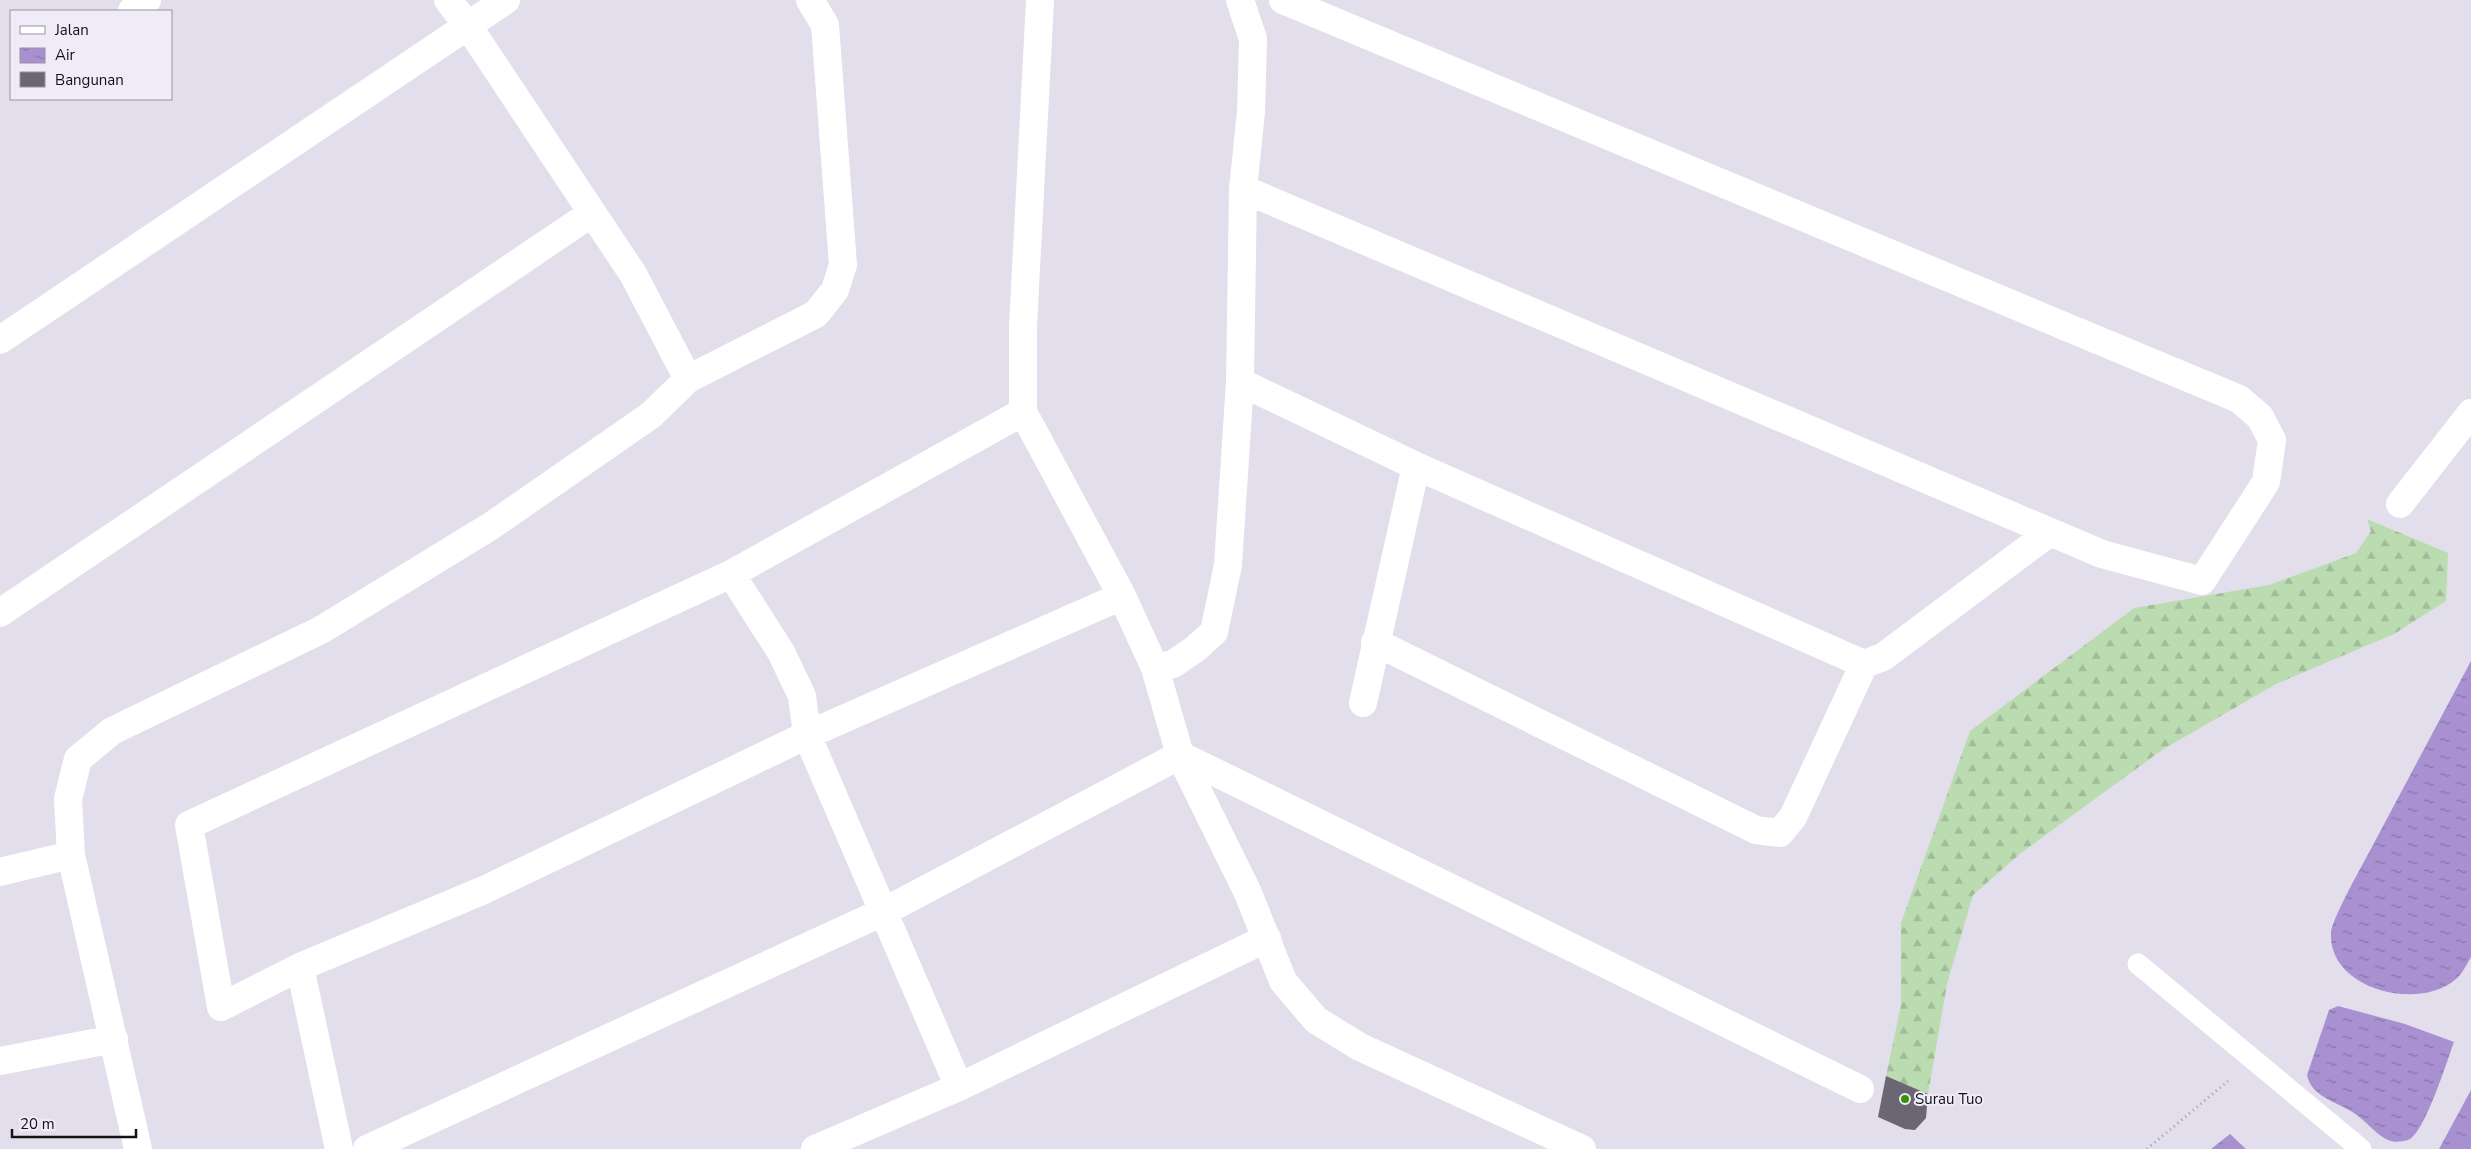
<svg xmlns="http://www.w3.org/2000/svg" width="2471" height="1149" viewBox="0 0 2471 1149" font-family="'Nunito Sans',sans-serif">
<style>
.forest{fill:url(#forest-firs)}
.water{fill:url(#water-ripples)}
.building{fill:#6a6672}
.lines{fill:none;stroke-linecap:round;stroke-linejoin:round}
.path{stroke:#a19da8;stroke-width:3;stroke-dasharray:1 4;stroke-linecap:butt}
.lane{stroke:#fff;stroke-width:21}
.street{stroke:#fff;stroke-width:28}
.poi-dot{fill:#369104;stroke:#f0ebf9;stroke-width:2}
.labels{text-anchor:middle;stroke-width:4;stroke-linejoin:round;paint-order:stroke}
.poi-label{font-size:15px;fill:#131216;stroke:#f0ebf9;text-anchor:start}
</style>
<defs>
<pattern id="forest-firs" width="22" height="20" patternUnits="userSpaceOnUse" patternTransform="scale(1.25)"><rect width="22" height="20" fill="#bbdcb1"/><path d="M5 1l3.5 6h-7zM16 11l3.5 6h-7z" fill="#a0bc98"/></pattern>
<pattern id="water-ripples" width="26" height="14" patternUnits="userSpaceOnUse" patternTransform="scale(1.25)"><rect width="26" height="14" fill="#a990d1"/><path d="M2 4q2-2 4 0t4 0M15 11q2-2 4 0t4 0" fill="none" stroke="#8874a9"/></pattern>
</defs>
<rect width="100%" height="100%" fill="#e3deec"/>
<path class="forest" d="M2367 519 2448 553 2446 601 2394 634 2276 684 2162 750 2021 853 1973 895 1947 984 1928 1094 1886 1076 1901 1005V923L1970 731 2134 608 2269 585 2356 553 2371 531Z"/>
<path class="water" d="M2471 661V957C2467 964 2462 974 2456 979 2418 1012 2328 989 2331 933 2331 921 2359 871 2366 858 2401 792 2436 727 2471 661Z
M2338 1006 2405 1024 2454 1042C2447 1061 2426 1129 2410 1139 2404 1142 2394 1143 2388 1140 2377 1136 2363 1117 2349 1110 2333 1101 2311 1095 2307 1075L2329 1010Z
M2471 1090V1149H2439Z
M2230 1134 2246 1149H2211Z"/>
<path class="building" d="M1886 1076 1928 1094 1926 1118 1915 1130 1905 1129 1878 1117Z"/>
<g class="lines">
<path class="path" d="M2147 1149 2228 1081"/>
<path class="lane" d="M2138 964 2361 1149"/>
<path class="street" d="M448 0 468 26 633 274 688 379
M1040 0 1023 327V412L1122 596 1155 668 1180 755 1248 893 1283 981 1316 1020 1360 1047 1582 1149
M132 11 147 0
M1243 189 2102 554 2202 581 2266 482 2272 440 2260 417 2239 399 1283 0
M0 340 506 0
M1240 382 1416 466 1864 664 1883 657 2050 532
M2400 504 2471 413
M731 574 781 652 802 696 807 735 959 1087
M0 613 592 213
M1375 642 1756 830 1780 833 1793 817 1864 664
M1155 668 1173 664 1195 649 1214 632 1228 565 1240 382 1243 189 1251 112 1253 39 1240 0
M1363 703 1416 466
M0 872 71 855
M300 967 484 890 807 735 1122 596
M0 1061 114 1039
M138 1149 71 855 68 799 78 759 112 731 321 630 491 526 651 415 688 379 816 314 835 290 843 265 825 25 810 0
M339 1149 300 967 221 1007 189 825 731 574 1023 412
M367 1149 885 911 1180 755 1860 1089
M815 1149 959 1087 1267 938"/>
</g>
<circle class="poi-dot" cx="1905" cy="1099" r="5"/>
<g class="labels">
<g class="poi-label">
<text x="1915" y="1104">Surau Tuo</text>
</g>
</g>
<rect x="10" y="10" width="162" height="90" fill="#f0ebf9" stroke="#98949e"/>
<rect x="20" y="26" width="25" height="8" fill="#ffffff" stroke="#98949e"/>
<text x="55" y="35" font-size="15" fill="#131216">Jalan</text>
<rect x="20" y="48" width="25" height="15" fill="url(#water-ripples)" stroke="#98949e"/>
<text x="55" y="60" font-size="15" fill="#131216">Air</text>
<rect x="20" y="72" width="25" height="15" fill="#6a6672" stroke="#98949e"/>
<text x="55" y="85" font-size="15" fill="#131216">Bangunan</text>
<path d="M12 1129v8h124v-8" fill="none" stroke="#131216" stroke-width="2.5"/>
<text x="20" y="1129" font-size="15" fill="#131216" stroke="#f0ebf9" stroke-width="4" paint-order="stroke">20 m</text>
</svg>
